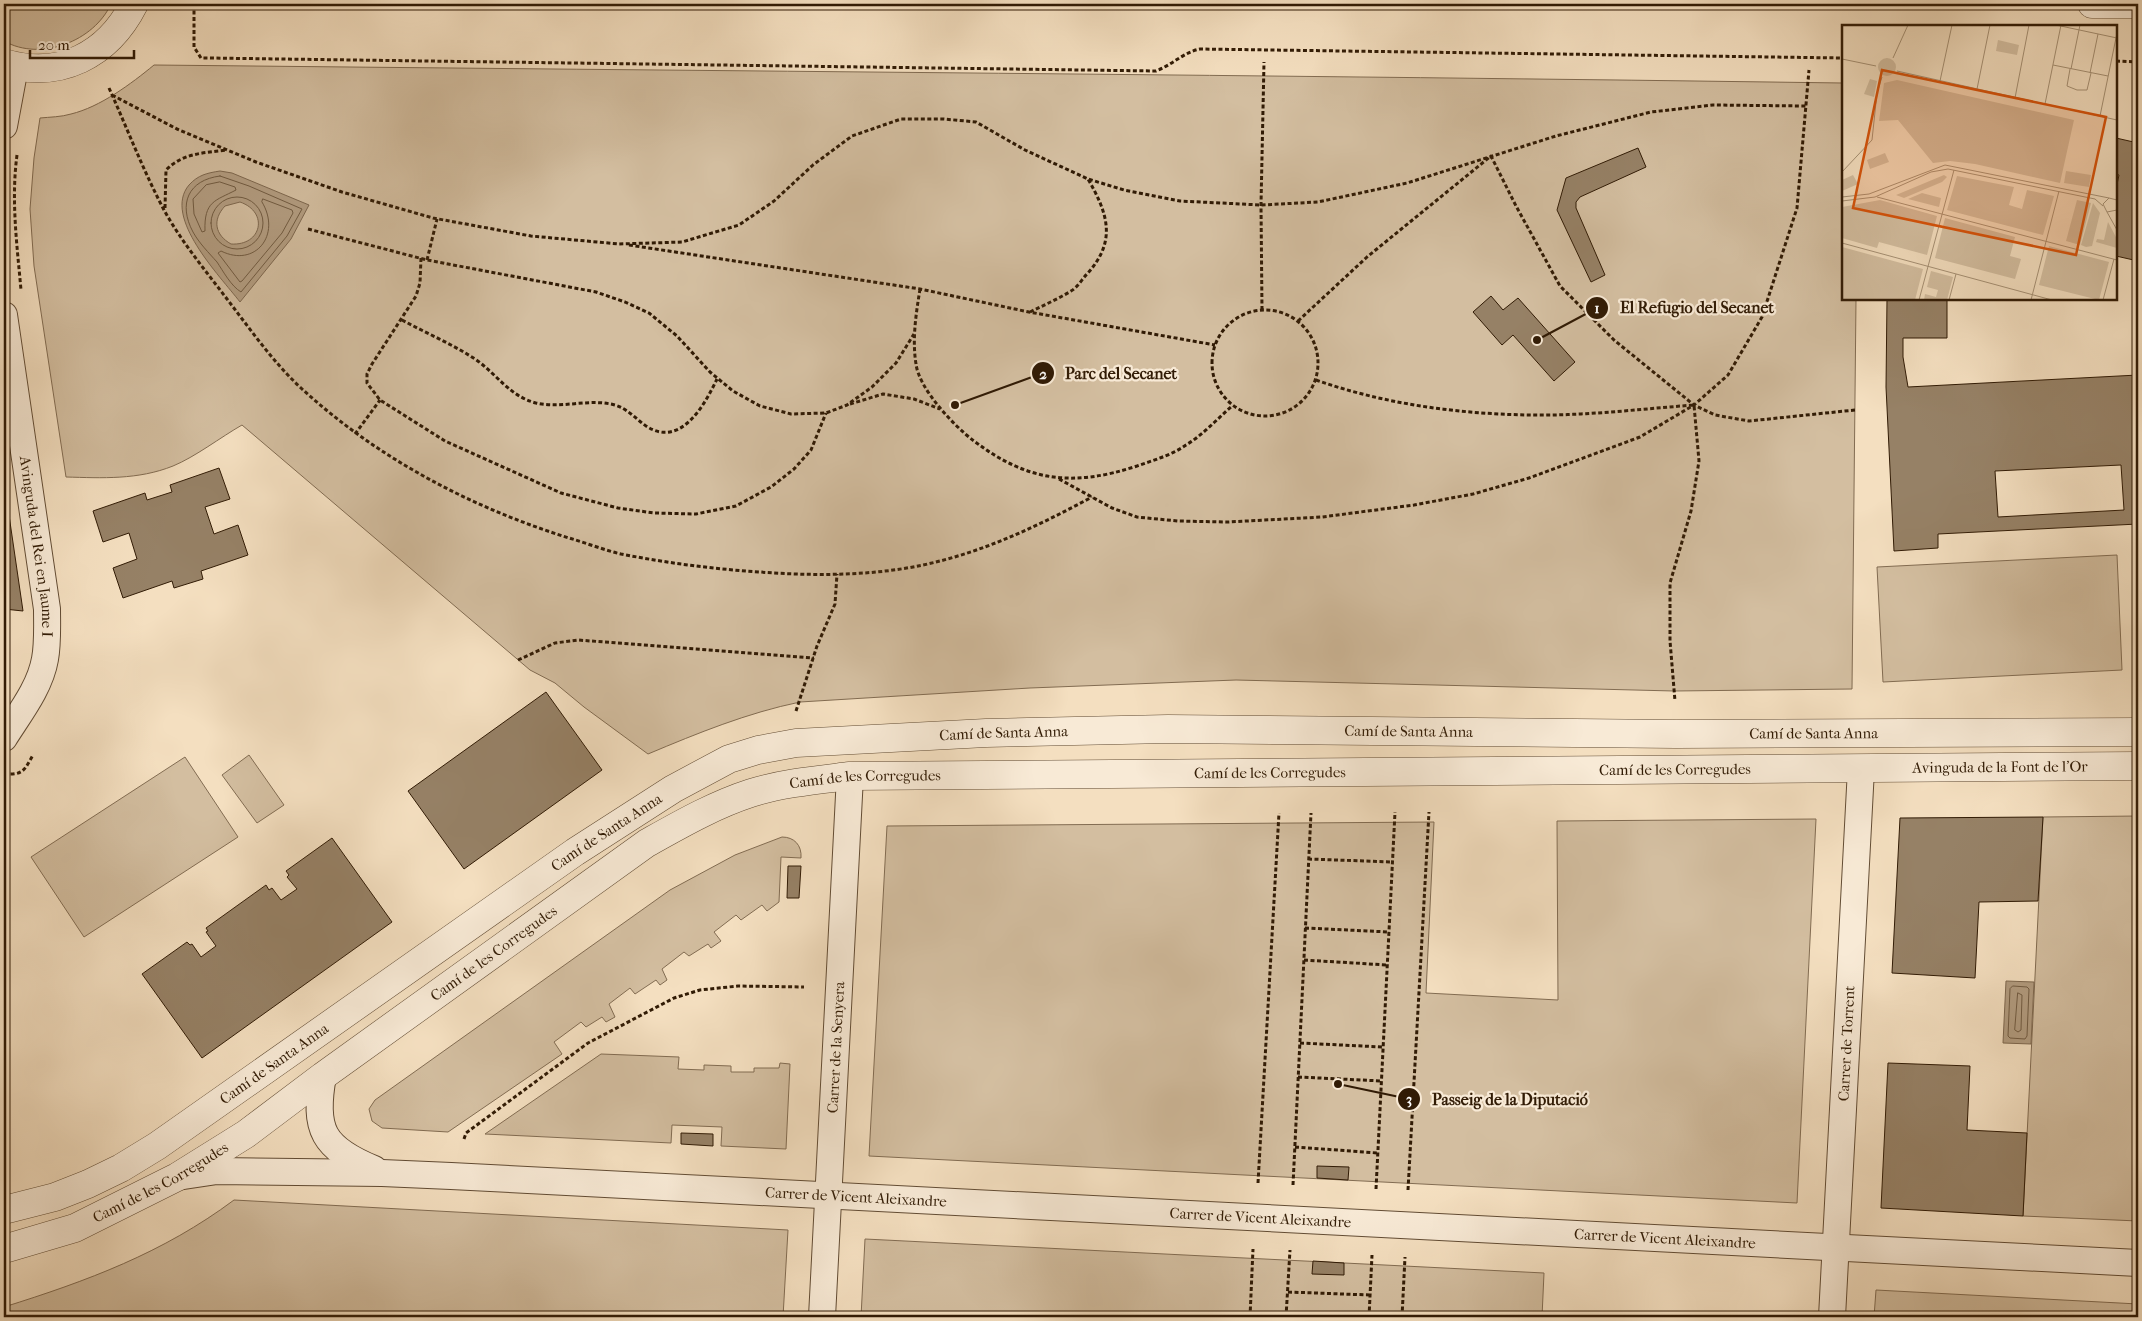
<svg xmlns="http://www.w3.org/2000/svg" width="2142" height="1321" viewBox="0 0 2142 1321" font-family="'IM FELL French Canon',serif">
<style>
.green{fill:#d3bea0;stroke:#826c52}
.water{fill:#b29c80;stroke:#7e684f;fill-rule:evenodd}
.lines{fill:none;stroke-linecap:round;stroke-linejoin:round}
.shore{stroke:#725c42;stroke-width:1}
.building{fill:#968166;stroke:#311b05;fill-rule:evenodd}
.minor-casing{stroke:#624c34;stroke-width:28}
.tertiary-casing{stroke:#624c34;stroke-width:29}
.path{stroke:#311b05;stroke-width:3;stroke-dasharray:4 2.5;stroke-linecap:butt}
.minor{stroke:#f8ead6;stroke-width:26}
.tertiary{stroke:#f8ead6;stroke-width:28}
.labels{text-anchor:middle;stroke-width:4.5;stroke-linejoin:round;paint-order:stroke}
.street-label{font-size:15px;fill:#311b05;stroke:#f8ead6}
.inset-road{fill:none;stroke:#a69175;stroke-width:1}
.view{fill:#d6530b;fill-opacity:0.15;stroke:#d6530b;stroke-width:2.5}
.inset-edge{fill:none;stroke:#311b05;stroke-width:2.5}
.leader{fill:none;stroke:#311b05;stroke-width:2}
.callout-dot{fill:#311b05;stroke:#f8ead6;stroke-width:2}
.mark-label{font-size:15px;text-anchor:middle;font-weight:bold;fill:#fff}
.callout-label{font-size:16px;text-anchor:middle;font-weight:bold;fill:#311b05;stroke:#f8ead6;stroke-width:4.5;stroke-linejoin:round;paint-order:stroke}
</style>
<rect width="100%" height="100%" fill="#f4dfc0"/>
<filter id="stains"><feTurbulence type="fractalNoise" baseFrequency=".004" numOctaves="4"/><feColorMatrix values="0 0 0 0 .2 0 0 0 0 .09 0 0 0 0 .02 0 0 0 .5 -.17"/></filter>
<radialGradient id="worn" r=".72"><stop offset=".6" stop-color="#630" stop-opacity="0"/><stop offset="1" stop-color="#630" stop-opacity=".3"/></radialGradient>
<path class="green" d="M4 4H111C94 41 41 62 4 41Z
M154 65C717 71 1280 75 1843 83V299H1856L1852 689 1674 691 1236 680 1030 688 800 702C747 713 698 733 648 754L584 707 555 683 530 670 242 425C221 437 195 457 173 466 138 480 102 478 66 477L34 266 30 209 34 158 40 118C50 117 61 117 71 114 100 107 131 84 154 65Z
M2117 555 2122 670 1883 682 1877 567Z
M249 755 284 805 257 823 222 775Z
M185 757 238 837 84 937 31 857Z
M2138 816V1221L2023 1216 2043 817Z
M1816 819 1797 1203 869 1156 887 826 1434 822 1426 993 1558 1000 1557 821Z
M782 837C794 837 802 845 801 858L781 857 779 902 767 911 762 905 741 920 736 915 714 932 721 941 711 948 708 944 689 956 684 952 662 969 667 980 660 985 656 980 635 994 630 988 609 1004 615 1017 606 1022 602 1017 586 1027 581 1022 554 1042 562 1054 448 1132 382 1128 372 1121 369 1109 375 1100 670 890 735 855Z
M601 1054 679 1057 678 1069 704 1070V1065L731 1066V1072H754V1068H779L780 1063 790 1064 786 1149 721 1146 722 1127 672 1125 671 1143 485 1134Z
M234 1200 788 1230 783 1317H4V1307C87 1281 163 1253 234 1200Z
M865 1239 1544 1273 1542 1317H861Z
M1876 1290 2138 1304V1317H1874Z"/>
<path class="water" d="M220 171 232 173 309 205 291 239 240 302C220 276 162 217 189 185 198 175 207 173 220 171ZM240 202C269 212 262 246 231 244 215 235 212 220 225 206Z
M2006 981 2034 982 2031 1044 2003 1043Z"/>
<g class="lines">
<path class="shore" d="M220 176 249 186 302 209 287 236 241 292C231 286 223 271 217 262 209 253 199 243 193 232 178 204 188 180 220 176Z
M220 182 235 187 236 190C215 201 204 201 205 231L202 232 194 214 193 199 206 185Z
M211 223a26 26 0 1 1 52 0a26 26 0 1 1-52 0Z
M263 199 292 210 293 213 282 233 242 281 240 282 218 253 221 251C255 268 282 235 262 202Z
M2013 986 2027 987 2029 989 2027 1036 2025 1039 2010 1038 2008 1036 2010 989Z
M2018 993 2022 995 2021 1030 2018 1032 2015 1030Z"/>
</g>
<path class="building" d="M2135 82H2138V95H2134Z
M2116 138 2138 143V261L2116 256V189L2119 175 2116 174Z
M1638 148 1646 167 1580 197 1576 202V208L1605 275 1591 282 1557 210 1566 178Z
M1491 296 1503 310 1518 298 1575 362 1554 381 1513 335 1502 345 1473 312Z
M1887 299H1947V338H1903V357L1908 387 2138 375V524L1938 534V548L1894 551 1886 387ZM2121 465 2124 510 1998 517 1995 471Z
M219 468 230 499 205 507 214 534 238 525 248 555 201 571 203 579 174 588 172 581 123 598 113 568 137 559 129 533 103 542 93 511 145 493 147 500 172 492 170 485Z
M4 481 23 611 4 609Z
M546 692 602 770 464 869 408 791Z
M2043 817 2038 901 1979 902 1975 978 1892 973 1900 818Z
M332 838 392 922 202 1058 142 974 187 942 190 945 192 944 201 957 216 946 206 932 208 931 206 928 266 885 269 890 272 888 281 900 297 889 287 877 289 875 286 871Z
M788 866H801L799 898H787Z
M1888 1063 1970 1066 1967 1130 2027 1133 2023 1216 1881 1208Z
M681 1133 713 1134V1146L681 1144Z
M1317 1166 1349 1167 1348 1180 1317 1178Z
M1313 1261 1344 1263V1275L1312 1274Z"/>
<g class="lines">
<defs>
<g id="minor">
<path d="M4 126 15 67"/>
<path id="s1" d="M4 315 47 609C47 626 48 643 45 659 40 688 19 714 4 738"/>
<path d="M323 1076C313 1130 323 1148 374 1169"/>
<path id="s2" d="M177 1177 217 1171 382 1173 451 1176 2138 1263"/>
<path id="s3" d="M822 1317 850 776"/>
<path id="s4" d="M1832 1317 1861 769"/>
</g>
<g id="tertiary">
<path d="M2092 4H2138"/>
<path d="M4 63C60 80 108 55 134 4"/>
<path id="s5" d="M4 1210 55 1197 88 1184 121 1168 157 1146 575 852 673 789 729 759 758 750 796 743 986 733 1168 729 1676 734 2138 732"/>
<path id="s6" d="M4 1249 75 1228 177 1177 246 1134 323 1076 647 843C681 824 714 805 751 793 783 783 817 780 850 776L2138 766"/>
</g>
</defs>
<use href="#minor" class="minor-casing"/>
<use href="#tertiary" class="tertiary-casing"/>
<path class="path" d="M194 4V47L201 58H208L1156 71C1172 65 1184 52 1200 49L1843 58
M2116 61 2138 62
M109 88C127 128 143 170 164 210 181 241 205 270 227 299 250 329 273 362 301 388 377 458 470 507 569 538 586 543 604 550 621 554 667 563 713 569 760 572 813 576 871 576 923 565 984 552 1038 526 1092 497
M112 95 177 129 256 162 342 192 433 218 531 236 619 244 682 242 739 225 774 201 813 165 852 136 901 119H944L976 122 1025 150 1088 179 1124 190 1180 201 1261 205 1318 202 1407 183 1556 136 1651 112 1713 105 1806 106
M17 155C11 200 17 245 21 290
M165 208 166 170C183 153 203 153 226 150
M308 229 427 260 596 292 625 302 649 313 677 336 710 372 733 391 760 406 791 414 826 413 847 405 872 387 896 363 914 334
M629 245 920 289 1029 312 1215 345
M421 258 420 283 416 296 372 364 367 374V383L380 400 445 441 561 493 618 508 654 513 696 514 736 506 771 487 794 469 811 450 826 413
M427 260 437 219
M920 289C916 314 912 339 916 364 919 389 954 426 974 441 1028 482 1073 487 1137 466 1154 460 1172 455 1186 445 1203 435 1217 419 1232 406
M1212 363a53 53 0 1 1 106 0a53 53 0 1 1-106 0Z
M1262 310 1261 205 1264 62
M1030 312C1044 305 1058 299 1071 291 1078 287 1082 279 1087 274 1117 241 1108 214 1088 179
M402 320C426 333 452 344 475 359 497 374 509 396 536 403 562 409 589 398 615 405 628 409 636 419 646 426 681 449 705 404 717 379
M1298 321 1367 257 1491 156 1516 206 1560 286 1614 340 1694 405 1715 415 1749 421 1855 410
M1316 380C1384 404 1458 414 1530 415 1585 416 1640 409 1694 405L1699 461 1691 511 1670 583V641L1675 701
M850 404 883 394 914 399 940 409
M355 434 380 400
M1059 479 1112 508 1137 517 1178 521 1228 522 1322 517 1414 505 1473 494 1529 478 1640 437 1694 405 1728 375 1762 317 1797 208 1809 70
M518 660 555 643 578 640 814 658
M796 711 817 646 835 604 837 574
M4 774C23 775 24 771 33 755
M1308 859 1393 862
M1305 928 1389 932
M1304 960 1387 965
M1300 1043 1383 1047
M1298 1077 1382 1081
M464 1139 466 1133 588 1043 674 998 700 990 738 986 804 987
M1295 1147 1378 1153
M1258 1183 1279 813
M1293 1185 1311 813
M1376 1189 1395 812
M1408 1190 1429 812
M1288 1292 1370 1295
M1250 1317 1253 1249
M1286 1317 1290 1250
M1369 1317 1372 1255
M1402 1317 1405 1257"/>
<use href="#minor" class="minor"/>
<use href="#tertiary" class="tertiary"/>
</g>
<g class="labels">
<g class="street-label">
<text dy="5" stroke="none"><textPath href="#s1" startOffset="234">Avinguda del Rei en Jaume I</textPath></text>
<text dy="5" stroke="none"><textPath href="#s5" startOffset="1540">Camí de Santa Anna</textPath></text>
<text dy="5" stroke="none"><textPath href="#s5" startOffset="1135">Camí de Santa Anna</textPath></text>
<text dy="5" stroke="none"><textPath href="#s5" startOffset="1945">Camí de Santa Anna</textPath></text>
<text dy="5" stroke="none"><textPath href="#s6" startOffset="2131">Avinguda de la Font de l'Or</textPath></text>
<text dy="5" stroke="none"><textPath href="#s6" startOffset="1806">Camí de les Corregudes</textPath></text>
<text dy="5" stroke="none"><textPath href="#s6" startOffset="1401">Camí de les Corregudes</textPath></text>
<text dy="5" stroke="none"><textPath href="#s6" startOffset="996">Camí de les Corregudes</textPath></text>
<text dy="5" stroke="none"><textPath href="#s5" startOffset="715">Camí de Santa Anna</textPath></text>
<text dy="5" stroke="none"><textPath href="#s6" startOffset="576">Camí de les Corregudes</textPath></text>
<text dy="5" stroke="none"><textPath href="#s4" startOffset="274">Carrer de Torrent</textPath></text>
<text dy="5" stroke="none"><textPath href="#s3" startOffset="270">Carrer de la Senyera</textPath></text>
<text dy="5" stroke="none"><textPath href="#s5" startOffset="310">Camí de Santa Anna</textPath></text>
<text dy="5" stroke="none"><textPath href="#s6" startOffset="171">Camí de les Corregudes</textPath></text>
<text dy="5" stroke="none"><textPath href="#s2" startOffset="680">Carrer de Vicent Aleixandre</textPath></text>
<text dy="5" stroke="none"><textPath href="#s2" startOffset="1085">Carrer de Vicent Aleixandre</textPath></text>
<text dy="5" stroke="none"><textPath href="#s2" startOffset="1490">Carrer de Vicent Aleixandre</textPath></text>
</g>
</g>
<g transform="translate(1842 25)">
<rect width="275" height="275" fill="#f4dfc0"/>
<path d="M156 15 177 20 175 30 154 26ZM36 42a9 9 0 1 1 18 0a9 9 0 1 1-18 0ZM28 54 35 56 32 72 22 69ZM55 55 232 95 218 158 133 139 108 136 91 138 56 95 37 96 42 58ZM43 128 47 137 28 144 25 135ZM224 146 249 150 247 162 222 158ZM11 150 16 159 0 166V155ZM102 150 105 152 100 157 62 173 54 170ZM115 151 172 162 167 180 180 184 185 165 212 171 201 210 105 185ZM80 168 99 173 97 182 66 174ZM38 175 95 191 85 230 37 217 35 223 0 213V182ZM235 175 249 178 238 220 224 216ZM251 178 258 188 250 221 244 222 239 220ZM103 193 173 212 168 231 179 234 173 254 93 233ZM266 197 275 214V223L254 217 255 214 262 215ZM207 221 267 237 257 275 197 260ZM0 222 81 244 73 275H0ZM89 246 111 252 105 275H82L83 269 94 272 96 265 85 262Z" fill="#d3bea0"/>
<path class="inset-road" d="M214 0 275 13M51 33 66 0M0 34 34 41M211 40 266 51M228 44 225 61 235 65H245L249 48M229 44 238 0M55 46 275 95M248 48 256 9M98 56 110 0M135 64 148 0M173 73 187 0M203 79 219 0M258 91 275 8M0 147 30 115 35 68 40 52M0 172 27 169 103 140 267 173M35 172 275 235M275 175 267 173 261 179 265 187 275 185M0 176 33 172 89 147 106 144 253 174 261 181M265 187 275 205M0 218 210 275M77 275 112 145M107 275 114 249M189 275 217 166M261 275 272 234"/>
<path class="view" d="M40 45 264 92 234 230 11 183Z"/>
<rect width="275" height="275" class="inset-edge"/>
</g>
<path class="leader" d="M1537 340L1597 308M955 405L1043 373M1338 1084L1409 1099"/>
<g class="callout-dot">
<circle cx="1537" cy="340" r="5"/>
<circle cx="955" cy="405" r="5"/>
<circle cx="1338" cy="1084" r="5"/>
<circle cx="1597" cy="308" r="12"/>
<circle cx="1043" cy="373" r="12"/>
<circle cx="1409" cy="1099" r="12"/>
</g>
<g class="mark-label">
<text x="1597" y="313">1</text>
<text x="1043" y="379">2</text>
<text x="1409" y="1104">3</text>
</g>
<g class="callout-label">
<text x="1697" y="313">El Refugio del Secanet</text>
<text x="1121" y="379">Parc del Secanet</text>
<text x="1510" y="1105">Passeig de la Diputació</text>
</g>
<rect width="2142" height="1321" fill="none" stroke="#f4dfc0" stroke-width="20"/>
<rect x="5" y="5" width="2132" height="1311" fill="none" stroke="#311b05" stroke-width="2.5"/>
<rect x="10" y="10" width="2122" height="1301" fill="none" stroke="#311b05"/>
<path d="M30 50v8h104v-8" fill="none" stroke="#311b05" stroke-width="2.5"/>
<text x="38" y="50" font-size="15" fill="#311b05" stroke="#f8ead6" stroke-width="4" paint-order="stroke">20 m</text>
<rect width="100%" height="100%" filter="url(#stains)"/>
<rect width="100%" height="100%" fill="url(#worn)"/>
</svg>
